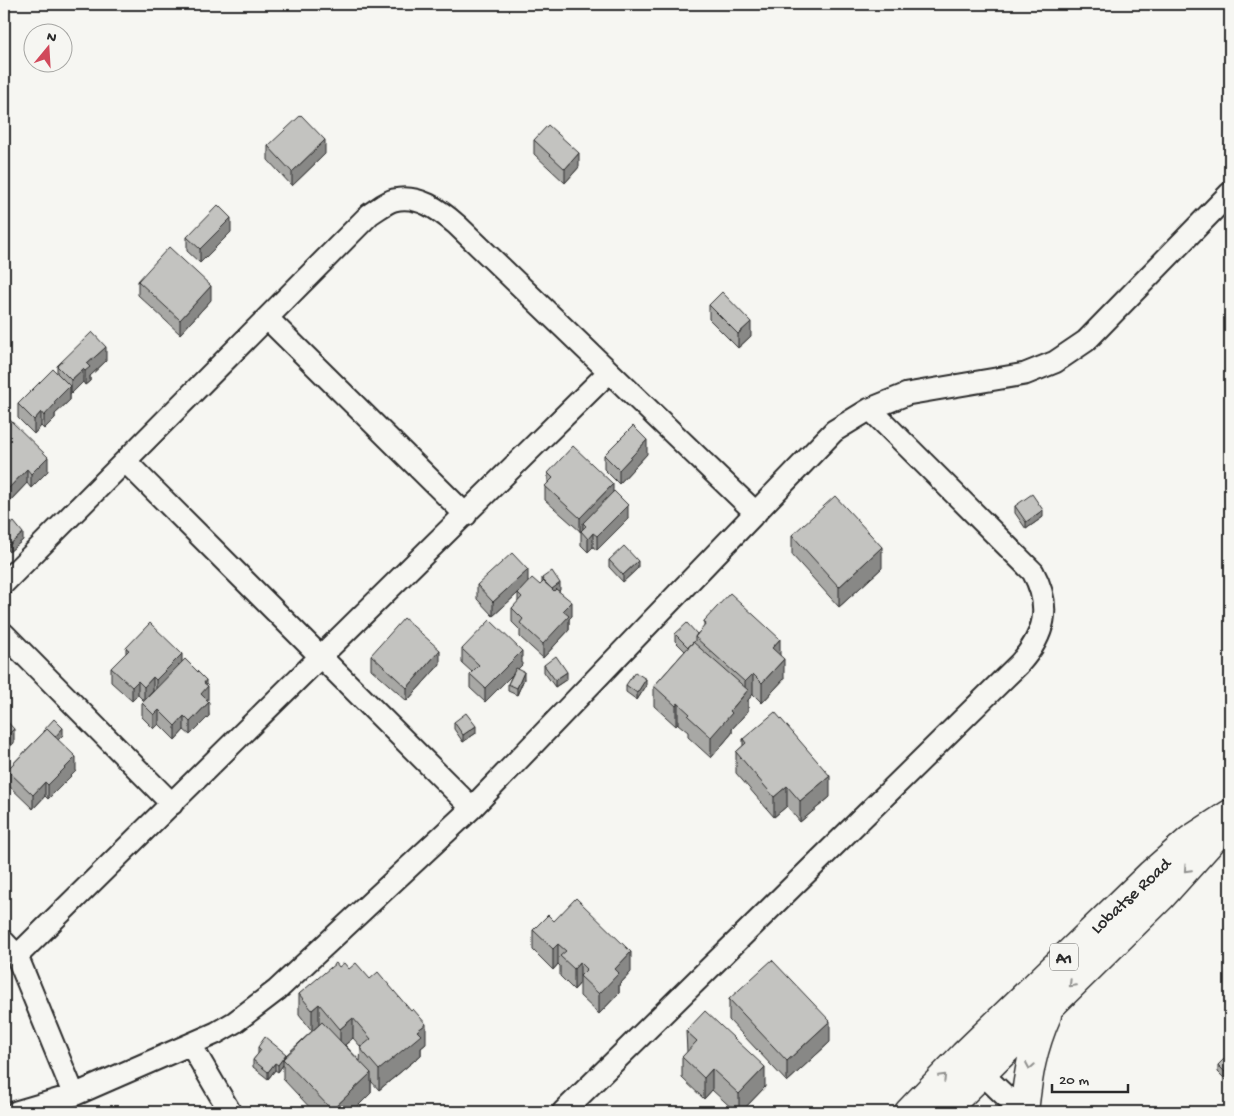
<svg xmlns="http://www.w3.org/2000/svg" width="1234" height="1116" viewBox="0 0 1234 1116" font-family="'Gochi Hand',sans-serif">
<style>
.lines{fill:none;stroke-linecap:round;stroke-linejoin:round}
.minor-casing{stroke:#2b2b2b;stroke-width:25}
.trunk-casing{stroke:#2b2b2b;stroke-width:31}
.minor{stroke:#f6f6f2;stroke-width:21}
.trunk{stroke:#f6f6f2;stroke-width:28}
.wall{fill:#a8a8a5;stroke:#2b2b2b;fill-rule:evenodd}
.shaded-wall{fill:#888886;stroke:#2b2b2b}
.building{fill:#c3c3c0;stroke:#2b2b2b}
.oneway{stroke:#90908e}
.labels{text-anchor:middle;stroke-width:4;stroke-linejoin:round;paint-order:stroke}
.shield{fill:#f6f6f2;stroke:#686867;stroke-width:1}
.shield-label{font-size:16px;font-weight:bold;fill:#2b2b2b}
.street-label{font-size:18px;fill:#2b2b2b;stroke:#f6f6f2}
</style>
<rect width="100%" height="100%" fill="#f6f6f2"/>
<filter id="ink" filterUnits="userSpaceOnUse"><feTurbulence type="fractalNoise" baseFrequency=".02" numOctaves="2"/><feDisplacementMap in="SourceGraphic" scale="10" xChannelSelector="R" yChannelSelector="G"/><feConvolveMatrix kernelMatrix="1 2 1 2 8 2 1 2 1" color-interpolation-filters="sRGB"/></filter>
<g filter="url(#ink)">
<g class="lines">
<defs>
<path id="minor" d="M267 318 466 515
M125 461 472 808
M4 583 370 214C377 210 386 202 394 200 418 194 440 210 457 225L756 513
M4 634 172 804
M4 942 17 956 74 1095
M17 956 609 372
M191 1045 230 1112
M972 1064 1022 1112
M16 1112 74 1095 216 1033 235 1022 277 990 472 808 834 431 870 409 907 394 1025 374 1055 362 1086 341 1230 193
M563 1112 1019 664C1045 635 1052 607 1033 572L870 409"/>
<path id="trunk" d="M909 1112 964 1055 1151 874 1190 840 1230 814
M943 1112 1162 896 1215 837
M1024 1112C1028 1075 1032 1049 1047 1015"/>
</defs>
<use href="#minor" class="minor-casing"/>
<use href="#trunk" class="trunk-casing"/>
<use href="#minor" class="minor"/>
<use href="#trunk" class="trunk"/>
</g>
<path class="wall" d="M534 140 579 167 565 183 534 154Z
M268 146 325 154 292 186 268 160Z
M231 232 200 263 187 251V237Z
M138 281 211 300 180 334 138 295Z
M709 305 751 336 738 348 709 319Z
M106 361 90 376V381L85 385 83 382 71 394 70 393V400L55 414V418L44 429 41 426 34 434 18 418V404L57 373V366Z
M4 423 48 471 31 488 27 483 6 505 4 502Z
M647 454 619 484 604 469V455Z
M548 473 613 492 628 519 597 550 593 547 588 552 581 545V532L545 500V486L548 483Z
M1015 506 1043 517 1026 529 1015 513Z
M4 522 6 528 23 540 9 552 4 545Z
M792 535 882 568 839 607 792 555Z
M609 560 638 568 623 582 609 567Z
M542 578 560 590 559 591 572 616 569 619V630L543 658 520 637V630L512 622V608L518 602V593L519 592 493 616 477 599V585L528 582 540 585 542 583Z
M704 621 780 655 784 679 762 703 753 694 748 700V711L732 729V733L711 758 688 737V732L678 724 676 726 654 706V686L685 651 675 641V634H697L704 627Z
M126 648 182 663 206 684 209 716 190 735 184 730 175 740 159 724 154 729 142 717V703L154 691H153L144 701 138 695 132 701 111 682V668L126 653Z
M462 649 522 665 518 669 524 679 517 695 508 691V684L512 675 485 702 470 688V674L472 672 462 663Z
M371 655 440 664 407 701 371 669Z
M544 665 567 679 555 687 544 672Z
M626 685 646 686 637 700 626 692Z
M454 722 476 733 463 742 454 729Z
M44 730 63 735 58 740 76 771 48 799 45 796 33 809 7 784V770L44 732Z
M743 739 830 797 800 822 787 806 774 817 736 773V752L743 746Z
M554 921 631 972 619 985V993L599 1014 580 996V983L574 990 560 976V966L558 964 553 970 533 950V930Z
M339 967 349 969 426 1044 421 1048V1055L379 1090 371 1081V1093L352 1112H314L283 1079V1065L278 1072 275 1070 268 1079 253 1067V1060L258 1054V1047L286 1055 312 1031 299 1014V994ZM353 1038 361 1047 360 1061 345 1045Z
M729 999 830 1042 787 1082 729 1020Z
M686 1031 765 1087 741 1112H736L712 1090 704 1099 682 1078V1057L687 1052Z
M1230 1053V1077L1227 1081 1218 1072V1065Z"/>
<path class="shaded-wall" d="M325 140V154L292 186V172Z
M579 153V167L565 183V169Z
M231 218V232L200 263V249Z
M211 286V300L180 334V320Z
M751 322V336L738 348V334Z
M106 347V361L90 376V381L85 385V371L87 364Z
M83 369V382L71 394V380Z
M70 386V400L55 414V418L44 429V416L54 402Z
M41 412V426L34 434V420Z
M647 440V454L619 484V470Z
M48 457V471L31 488V474Z
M27 469V483L6 505V491Z
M613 484V498L583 523V530L580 532V518Z
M628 505V519L597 550V536Z
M1043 510V517L1026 529V522Z
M23 533V540L9 552V545Z
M593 533V547L588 552V539Z
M882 547V568L839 607V587Z
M638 561V568L623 582V575Z
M528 570V584L493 616V602Z
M560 583V590L550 597V590Z
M572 602V616L569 619V630L543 658V644L563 611Z
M780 639V660L772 648Z
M440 650V664L407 701V688Z
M522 651V665L485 702V688Z
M182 654V668L156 694V680Z
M784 659V679L762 703V683Z
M524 672V679L517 695V688Z
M567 672V679L555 687V680Z
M753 674V694L748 700V711L732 729V733L711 758V737L730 711 745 694V682Z
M153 677V691L144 701V687Z
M646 679V686L637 700V693Z
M206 680V688L208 686V700L201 708V694L204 683Z
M138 681V695L132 701V687Z
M209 702V716L190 735V722Z
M678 703V724L676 726V706Z
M159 710V724L154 729V715Z
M184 716V730L175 740V726Z
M476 726V733L463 742V735Z
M63 728V735L53 745V738Z
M14 729V743L4 752V738Z
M76 757V771L48 799V785Z
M830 776V797L800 822V801Z
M45 782V796L33 809V795Z
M787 786V806L774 817V797Z
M558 944V964L553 970V949Z
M631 952V972L619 985V993L599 1014V994L615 969Z
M580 962V983L574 990V969Z
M319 1004V1025L312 1031V1010Z
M353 1018V1038L340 1049V1029Z
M830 1021V1042L787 1082V1061Z
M426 1024V1044L421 1048V1055L379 1090V1070L417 1031Z
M286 1054V1061L283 1059V1065L278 1072V1065Z
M275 1063V1070L268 1079V1072Z
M765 1067V1087L741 1112H739V1094Z
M712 1069V1090L704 1099V1078Z
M1230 1070V1077L1227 1081V1074Z
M371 1073V1093L352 1112H332V1110Z"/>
<path class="building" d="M301 115 325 140 292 172 268 146Z
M548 125 579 153 565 169 534 140Z
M218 205 231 218 200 249 187 237Z
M169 247 211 286 180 320 138 281Z
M722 292 751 322 738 334 709 305Z
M92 332 106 347 87 364 90 367 85 371 83 369 71 380 57 366Z
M53 369 70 386 54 402 55 404 44 416 41 412 34 420 18 404Z
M8 418 48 457 31 474 27 469 6 491 4 488V423Z
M633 426 647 440 619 470 604 455Z
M573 446 613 484 580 518 545 486 553 478 548 473Z
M614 491 628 505 597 536 593 533 588 539 581 531 586 526 583 523Z
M1032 494 1043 510 1026 522 1015 506Z
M835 496 882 547 839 587 792 535Z
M14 522 23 533 9 545 4 538V530Z
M624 546 638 561 623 575 609 560Z
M512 553 528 570 493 602 477 585Z
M552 571 560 583 552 589 544 582 542 578Z
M532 578 540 585 544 581 554 591 556 589 572 602 563 611 569 616 543 644 520 623 523 619 512 608 522 597 518 593Z
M730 593 780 639 772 648 784 659 762 683 753 674 745 682 695 637 706 624 704 621Z
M404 618 440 650 407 688 371 655Z
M490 620 522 651 485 688 470 674 479 665 462 649Z
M150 623 182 654 156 680 153 677 144 687 138 681 132 687 111 668 129 650 126 648Z
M687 623 697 634 695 637V641L688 647 675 634Z
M693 642 748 690 730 711 732 713 711 737 688 716 690 714 678 703 676 706 654 686Z
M556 656 567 672 555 680 544 665Z
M185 659 206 680 204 683 208 686 201 694 209 702 190 722 184 716 175 726 159 710 154 715 142 703Z
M516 668 524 672 517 688 508 684Z
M635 672 646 679 637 693 626 685Z
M775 712 830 776 800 801 787 786 774 797 736 752 746 743 743 739Z
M466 713 476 726 463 735 454 722Z
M4 718 14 729 4 738Z
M54 719 63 728 55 737 47 729 45 731 44 730Z
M47 729 76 757 48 785 45 782 33 795 7 770Z
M576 898 631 952 615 969 619 973 599 994 580 976 587 969 580 962 574 969 560 956 566 951 558 944 553 949 533 930 548 915 554 921Z
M772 960 830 1021 787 1061 729 999Z
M336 963 339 967 344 963 349 969 356 963 370 979 378 972 411 1011 413 1009 426 1024 417 1031 421 1035 379 1070 360 1048 371 1039 353 1018 340 1029 319 1004 312 1010 299 994Z
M705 1011 765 1067 739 1094 712 1069 704 1078 682 1057 697 1041 686 1031Z
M322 1022 371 1073 332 1110 283 1059Z
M265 1037 286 1054 278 1065 275 1063 268 1072 253 1060 261 1050 258 1047Z
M1230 1053V1070L1227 1074 1218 1065Z"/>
<defs><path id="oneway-chevron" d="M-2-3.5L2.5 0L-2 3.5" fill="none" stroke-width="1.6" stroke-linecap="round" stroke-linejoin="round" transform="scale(1.25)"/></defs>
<g class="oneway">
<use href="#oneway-chevron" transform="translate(1187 869) rotate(133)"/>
<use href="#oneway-chevron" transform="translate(1072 984) rotate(135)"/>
<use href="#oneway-chevron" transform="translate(1030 1066) rotate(100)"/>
<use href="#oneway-chevron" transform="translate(943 1077) rotate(-46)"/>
</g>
</g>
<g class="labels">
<rect class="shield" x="1050" y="943.5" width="28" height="27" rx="4"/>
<g class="shield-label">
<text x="1064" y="963">A1</text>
</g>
<g class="street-label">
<text transform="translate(1130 895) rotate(-43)" y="6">Lobatse Road</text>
</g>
</g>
<rect width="1234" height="1116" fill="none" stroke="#f6f6f2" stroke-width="20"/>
<rect x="10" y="10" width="1214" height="1096" fill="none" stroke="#2b2b2b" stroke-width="2" filter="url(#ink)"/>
<g transform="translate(48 48) rotate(18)"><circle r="24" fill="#f6f6f2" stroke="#a5a5a2"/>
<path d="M0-4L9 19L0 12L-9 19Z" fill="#d1495b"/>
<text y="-8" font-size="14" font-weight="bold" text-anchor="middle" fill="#2b2b2b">N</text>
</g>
<path d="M1052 1084v8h76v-8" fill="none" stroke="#2b2b2b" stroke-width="2.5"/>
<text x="1059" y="1084" font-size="15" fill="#2b2b2b" stroke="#f6f6f2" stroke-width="4" paint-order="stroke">20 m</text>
</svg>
